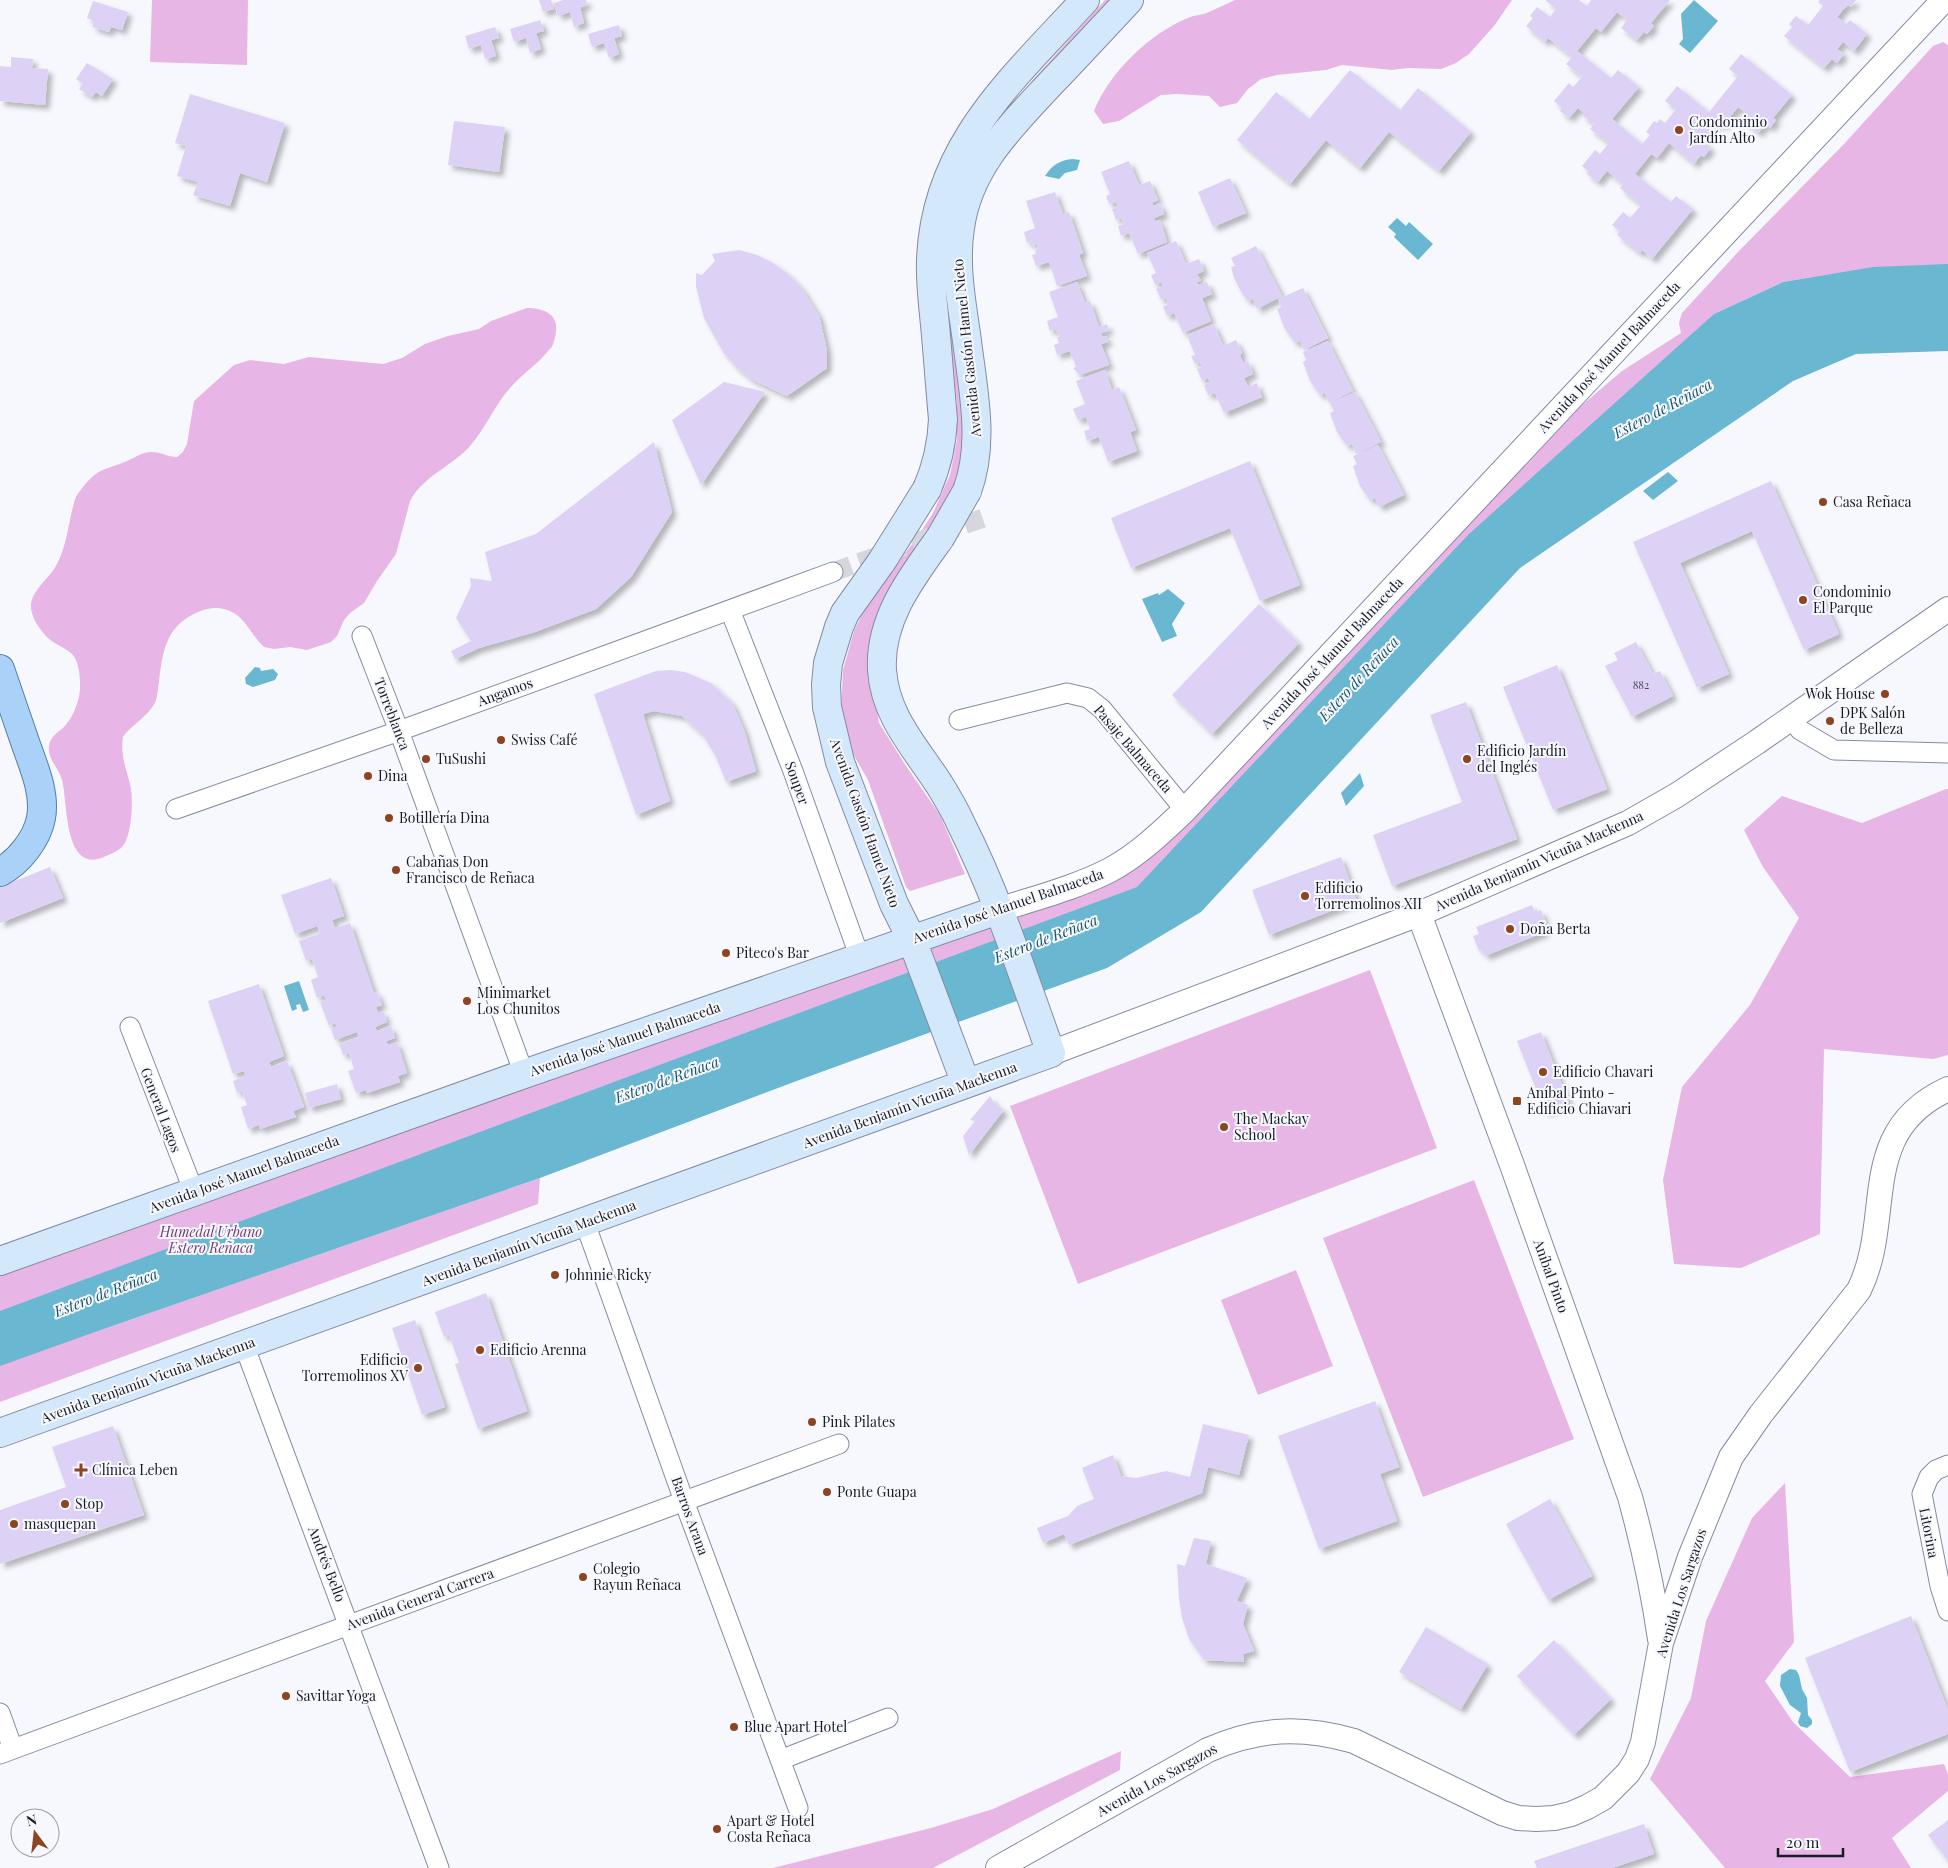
<svg xmlns="http://www.w3.org/2000/svg" width="1948" height="1868" viewBox="0 0 1948 1868" font-family="'Playfair Display',serif">
<style>
.green{fill:#e7b6e5;fill-rule:evenodd}
.forest{fill:#e7b5e6}
.water{fill:#6ab7d2}
.building{fill:#ded1f6;filter:url(#shadow)}
.lines{fill:none;stroke-linecap:round;stroke-linejoin:round}
.minor-tunnel{stroke:#d5d7dc;stroke-width:19;stroke-dasharray:19 9;stroke-linecap:butt}
.minor-casing{stroke:#858ba3;stroke-width:21}
.tertiary-casing{stroke:#858ba3;stroke-width:26}
.secondary-casing{stroke:#858ba3;stroke-width:30}
.primary-casing{stroke:#527da9;stroke-width:30}
.minor{stroke:#fff;stroke-width:19}
.tertiary{stroke:#fff;stroke-width:24}
.secondary{stroke:#d4e8fb;stroke-width:28}
.primary{stroke:#aad1f7;stroke-width:28}
.secondary-bridge-casing{stroke:#858ba3;stroke-width:30;stroke-linecap:butt}
.secondary-bridge{stroke:#d4e8fb;stroke-width:28}
.poi-dot{fill:#8c4520;stroke:#f6f8fd;stroke-width:2}
.labels{text-anchor:middle;stroke-width:4;stroke-linejoin:round;paint-order:stroke}
.number-label{font-size:11px;fill:#4a4858}
.poi-label{font-size:14px;fill:#191b24;stroke:#f6f8fd;text-anchor:start}
.street-label{font-size:14px;fill:#191b24;stroke:#f6f8fd}
.park-label{font-size:14px;font-style:italic;fill:#753a75;stroke:#f6f8fd}
.water-label{font-size:15px;font-style:italic;fill:#155568;stroke:#f6f8fd}
</style>
<defs>
<filter id="shadow"><feDropShadow dx="4.5" dy="4.5" stdDeviation="2.5" flood-color="#0004"/></filter>
</defs>
<rect width="100%" height="100%" fill="#f6f8fd"/>
<path class="green" d="M152 0H248L247 65 150 62Z
M1105 0H1114L993 134 969 175 954 219 949 272 964 413 961 468 945 508 892 587 876 619 869 662 879 723 906 766 940 815 965 874 910 891 906 887 868 780 849 747 841 710 843 670 854 631 866 606 918 536 933 513 950 475 957 440V404L941 274V246L955 189 983 135Z
M1943 42 1948 45V330L1843 339 1513 554 1222 877 0 1371V1269L1138 855 1509 467 1622 371 1681 333 1679 323 1682 313 1739 251 1844 144 1933 46ZM1832 274 1708 320 1714 314 1783 282Z
M1370 970 1437 1148 1078 1284 1010 1106Z
M1474 1180 1574 1439 1423 1497 1323 1238Z
M1296 1270 1333 1366 1258 1395 1221 1300Z
M1121 1751 1120 1770 933 1868H773L931 1828 993 1809Z"/>
<path class="forest" d="M1235 0H1512L1494 26 1469 54 1456 63 1441 69 1408 68 1392 70 1342 65 1326 70 1277 75 1261 79 1248 89 1237 103 1220 107 1209 96 1177 94 1161 95 1119 121 1103 124 1094 111C1109 73 1150 33 1188 18 1194 15 1201 15 1207 13 1216 9 1226 4 1235 0Z
M527 308C545 308 561 315 555 337 554 341 553 347 549 350 538 364 522 374 510 388 495 405 486 427 471 445 453 466 423 476 410 501L396 554 377 581 364 603 350 613 344 620 337 636 331 642 307 650 290 647 274 649 264 647C253 637 246 620 234 613 222 606 210 607 198 612 166 626 163 650 159 681 158 687 158 694 156 700 151 715 132 724 123 737 120 756 127 770 131 788 133 802 132 837 122 847 118 851 111 854 106 856 63 877 68 801 62 780 59 768 47 759 49 746 51 735 58 733 65 726 74 716 81 697 80 684 80 676 79 666 75 658 69 648 56 646 48 638 43 633 35 623 33 616 24 594 48 582 57 564 67 545 68 524 74 503 75 497 79 492 83 487 99 467 106 470 127 461 136 457 142 452 152 452 161 452 168 457 177 457L183 452 187 444 194 401 234 365 250 360 284 364 309 357 383 364 402 358 425 344 448 336 479 329 491 321Z
M1946 789H1948V1055L1933 1059 1824 1049 1820 1234 1741 1268 1674 1264 1663 1180 1682 1087 1750 1005 1799 918 1763 867 1744 830 1782 796 1862 823Z
M722 1026 760 1027 0 1311V1288L483 1111Z
M540 1178 538 1204 0 1402V1366L95 1332Z
M1785 1483 1794 1642 1765 1681 1793 1722 1850 1777 1944 1764 1948 1774V1791L1892 1838 1911 1868H1725L1650 1779 1691 1698 1706 1621 1752 1518Z"/>
<path class="water" d="M1694 0 1718 21 1690 53 1679 44 1683 39 1681 14Z
M1073 159 1080 160 1077 170 1065 173 1059 179 1045 176C1052 165 1060 160 1073 159Z
M1397 218 1406 226 1409 222 1433 244 1418 260 1394 237 1396 234 1388 227Z
M1948 264V351L1856 354 1793 381 1520 568 1201 912 1107 968 802 1079 540 1178 95 1332 0 1366V1311L1137 887 1469 534 1714 314 1783 282 1873 267Z
M1668 472 1678 481 1653 500 1643 491Z
M1168 589 1185 603 1172 624 1177 636 1162 642 1142 599 1158 593 1159 595Z
M255 667 260 668 261 671 273 669 278 674 275 680 253 687 246 684 245 678Z
M1360 773 1364 786 1346 806 1341 793Z
M299 981 309 1010 303 1012 300 1004 296 1005 297 1009 292 1011 284 986Z
M1790 1669 1796 1670 1799 1675 1802 1689 1807 1698 1808 1715 1812 1720V1724L1807 1728 1800 1726 1798 1722 1801 1713 1790 1705 1780 1686 1781 1675Z"/>
<path class="building" d="M539 0H551L554 9 543 12Z
M563 0H586L587 5 580 7 584 23 574 27 570 12 558 16 554 3Z
M1545 0H1579L1587 6 1591 0H1670L1651 23 1654 26 1647 34 1644 32 1637 40 1621 28 1627 20 1617 12 1601 32 1596 28 1577 51 1611 78 1618 70 1639 87 1612 119 1642 144 1650 135 1646 132 1654 121 1657 123 1660 119 1665 123 1676 109 1665 101 1677 86 1709 112 1738 76 1729 69 1741 54 1792 95 1773 118 1776 120 1770 128 1766 124 1758 133 1743 120 1747 114 1738 107 1723 126 1717 122 1702 141 1711 148 1704 157 1701 155 1694 164 1669 143 1657 158 1651 154 1635 174 1671 202 1676 196 1693 209 1652 259 1642 250 1640 253 1617 235 1620 232 1612 225 1623 212 1630 218 1641 205 1620 188 1623 184 1607 171 1598 182 1587 174 1589 172 1582 166 1595 150 1600 154 1609 143 1590 129 1594 124 1582 115 1584 113 1578 108 1569 118 1560 111 1562 108 1554 101 1569 83 1573 87 1582 77 1566 64 1572 57 1548 38 1545 42 1526 26 1533 18 1530 16 1537 7 1550 17 1556 9Z
M1820 0H1856L1851 7 1848 4 1837 17 1846 24 1850 20 1867 34 1854 51 1843 42 1837 49 1844 54 1837 63 1832 59 1824 68 1784 36 1792 27 1789 24 1796 16 1808 25 1823 6 1818 2Z
M93 1 128 12 122 30 111 27 109 32 92 27 94 21 87 18Z
M540 20 544 31 536 33 541 49 530 53 526 38 514 42 510 29Z
M619 25 622 36 614 38 619 54 609 58 604 43 592 47 588 34Z
M495 27 499 38 491 40 496 56 485 59 481 45 469 49 465 36Z
M11 57 33 59 32 68 48 69 45 105 0 101V66L11 67Z
M87 63 113 79 102 96 96 92 92 97 79 89 83 84 76 79Z
M1350 70 1400 110 1418 88 1471 132 1439 171 1389 132 1360 168 1326 140 1290 184 1237 140 1276 92 1309 119Z
M190 94 285 123 267 182 240 173 230 206 193 195 198 182 177 176 186 146 175 143Z
M454 121 505 127 499 172 448 165Z
M1129 161 1139 185 1150 181 1158 200 1152 203 1153 206 1160 203 1164 214 1154 218 1155 221 1160 220 1167 242 1138 254 1129 233 1121 236 1118 226 1124 224 1121 218 1116 220 1112 209 1118 207 1116 202 1109 204 1106 196 1110 194 1101 172Z
M1230 178 1246 213 1213 227 1198 192Z
M1055 192 1063 214 1069 212 1083 253 1079 255 1087 276 1057 286 1049 262 1036 266 1032 255 1036 254 1035 250 1038 249 1037 244 1033 246 1031 241 1027 243 1024 232 1035 228 1026 201Z
M1176 241 1186 264 1199 259 1204 271 1197 274 1201 281 1197 282 1198 285 1207 282 1212 294 1202 298 1211 321 1183 333 1174 313 1167 316 1163 307 1168 304 1166 298 1161 300 1156 289 1163 286 1161 282 1155 285 1151 275 1156 273 1147 253Z
M1256 246 1282 296 1257 309 1253 299 1248 301 1243 295 1234 278 1231 267 1235 266 1231 258Z
M739 250 757 255 773 263 788 274 801 287 819 316 827 350V368L787 396 751 379 736 367 723 352 704 318 696 287V273L702 275 715 261 712 254Z
M1077 282 1085 303 1090 301 1099 327 1107 324 1109 330 1101 333 1103 337 1106 336 1108 342 1101 344 1109 365 1080 375 1073 368 1076 367 1070 351 1057 355 1054 345 1059 343 1057 337 1060 336 1055 329 1050 331 1047 321 1058 317 1049 292Z
M1303 288 1328 338 1304 350 1300 341 1295 343 1285 329 1277 309 1281 307 1278 299Z
M1214 324 1223 346 1236 340 1242 353 1240 355 1243 363 1248 361 1253 374 1244 378 1248 387 1257 383 1262 397 1224 413 1215 393 1208 395 1204 385 1210 383 1208 378 1202 381 1197 369 1202 367 1200 362 1195 364 1191 356 1195 355 1187 335Z
M1328 341 1353 391 1329 403 1325 393 1320 395 1310 381 1303 362 1306 360 1303 352Z
M1105 370 1112 390 1119 387 1136 430 1130 432 1137 451 1108 462 1099 437 1087 441 1084 431 1090 429 1086 417 1078 420 1073 409 1085 404 1076 381Z
M724 382 765 392 701 485 672 420Z
M1355 392 1381 442 1356 454 1352 444 1347 446 1337 432 1330 413 1334 411 1330 403Z
M654 442 672 512 631 577 596 609 535 632 479 648 455 659 451 651 471 641 456 618 471 586 470 578 492 581 485 552 536 534Z
M1378 445 1404 495 1379 507 1375 498 1370 500 1360 486 1353 466 1357 464 1353 456Z
M1250 461 1300 585 1260 601 1230 528 1131 568 1111 518Z
M1771 481 1839 634 1804 650 1752 531 1680 563 1729 674 1697 688 1633 542Z
M1259 604 1299 643 1212 734 1172 695Z
M1636 642 1653 674 1660 671 1673 696 1632 717 1605 666 1618 660 1614 653Z
M1557 665 1607 789 1553 810 1503 687Z
M671 670 685 672 711 683 732 703 744 730 756 771 726 782 716 757 703 735 682 716 654 711 643 714 670 801 636 815 594 694 656 671Z
M1466 702 1517 839 1392 886 1373 835 1462 802 1430 715Z
M1341 857 1357 901 1269 935 1252 890Z
M50 867 63 898 0 923V887Z
M331 878 344 916 332 920 335 928 350 923 374 993 377 992 382 1005 376 1007 378 1013 383 1011 387 1022 375 1027 377 1031 391 1026 395 1038 386 1041 388 1045 397 1042 407 1073 398 1076 400 1082 367 1093 366 1090 356 1093 348 1071 354 1069 349 1053 343 1055 339 1044 359 1037 357 1032 335 1040 331 1029 337 1027 335 1023 329 1026 320 1002 326 1000 324 995 317 998 311 980 318 977 312 959 306 961 299 941 320 933 317 926 295 934 281 895Z
M1532 905 1535 913 1541 910 1545 921 1541 923 1545 932 1485 956 1482 949 1479 951 1473 936 1479 934 1476 927Z
M259 984 284 1056 269 1062 271 1067 287 1061 304 1107 293 1111 296 1117 260 1129 259 1125 248 1129 241 1107 247 1105 242 1091 237 1093 233 1081 246 1076 244 1071 233 1074 208 1001Z
M1541 1032 1569 1103 1545 1112 1517 1041Z
M337 1084 341 1099 309 1108 305 1093Z
M990 1096 995 1104 1004 1110 969 1155 963 1136 975 1121 970 1120Z
M486 1293 527 1411 478 1429 455 1364 459 1363 449 1335 444 1337 435 1312Z
M415 1320 445 1407 422 1415 392 1328Z
M1375 1401 1399 1467 1380 1474 1397 1521 1319 1549 1278 1436Z
M1203 1424 1249 1435 1239 1475 1208 1467 1202 1493 1069 1545 1064 1534 1043 1543 1037 1528 1068 1516 1077 1506 1094 1499 1082 1468 1113 1455 1121 1476 1136 1478 1166 1471 1190 1477Z
M113 1426 144 1515 0 1564V1510L66 1487 52 1447Z
M1550 1499 1592 1576 1548 1600 1506 1524Z
M1194 1538 1211 1541 1206 1564 1247 1578 1237 1601 1248 1605 1243 1624 1254 1651 1243 1654 1244 1662 1204 1660 1189 1639 1182 1618 1179 1599 1177 1564 1185 1566Z
M1911 1616 1948 1710V1734L1850 1772 1805 1658Z
M1426 1627 1488 1664 1461 1709 1399 1672Z
M1554 1640 1611 1699 1574 1735 1517 1676Z
M1948 1820V1861L1928 1835Z
M1644 1824 1654 1854 1612 1868H1537L1534 1861Z"/>
<g class="lines">
<path class="minor-tunnel" d="M833 572 986 517"/>
<defs>
<path id="minor" d="M730 610 793 771 860 958
M362 636 399 731 524 1074
M1791 717 1800 730 1834 750 1948 753
M959 720 1067 693 1088 698 1102 709 1185 810
M176 809 399 731 833 572
M130 1027 194 1192
M585 1223 684 1501 798 1808
M244 1345 439 1868
M1948 1465 1936 1470 1929 1477 1922 1494 1940 1586 1948 1611
M0 1713 13 1749
M0 1754 839 1444
M780 1760 888 1718"/>
<path id="tertiary" d="M998 910C1035 898 1075 888 1110 870 1138 855 1162 832 1185 810L1940 4 1941 0
M1419 914 1512 1165 1630 1497C1643 1544 1653 1591 1660 1639
M1051 1053 1419 914 1628 823 1677 795 1757 742 1948 609
M998 1868 1208 1750C1258 1728 1301 1726 1354 1741L1502 1813 1518 1818 1536 1819 1554 1818 1571 1814 1587 1807 1603 1798 1628 1773 1637 1759 1643 1742 1661 1643 1690 1557 1731 1457 1761 1414 1859 1290C1895 1217 1855 1132 1948 1089"/>
<path id="secondary" d="M927 489C937 466 942 444 943 419 940 388 938 356 935 325 933 303 930 282 931 260 935 145 1013 79 1085 0
M967 491C985 443 973 390 967 341 962 304 954 266 960 228 968 167 1011 126 1051 83 1077 56 1103 28 1129 0
M882 561 845 613 839 627 828 663 826 685 827 707 840 762 894 904 912 940 966 1084
M0 1261 524 1074 998 910
M0 1433 1051 1053C1023 976 998 897 961 824 955 810 947 797 939 784 915 747 885 716 882 670 879 619 912 577 940 538"/>
<path id="primary" d="M0 669C8 692 16 716 24 739 32 763 46 792 41 818 37 839 19 862 0 872"/>
</defs>
<use href="#minor" class="minor-casing"/>
<use href="#tertiary" class="tertiary-casing"/>
<use href="#secondary" class="secondary-casing"/>
<use href="#primary" class="primary-casing"/>
<use href="#minor" class="minor"/>
<use href="#tertiary" class="tertiary"/>
<use href="#secondary" class="secondary"/>
<use href="#primary" class="primary"/>
<defs>
<path id="secondary-bridge" d="M940 538 967 491
M882 561 927 489"/>
</defs>
<use href="#secondary-bridge" class="secondary-bridge-casing"/>
<use href="#secondary-bridge" class="secondary-bridge"/>
</g>
<g class="poi-dot">
<circle cx="1679" cy="130" r="5"/>
<circle cx="1823" cy="502" r="5"/>
<circle cx="1803" cy="600" r="5"/>
<circle cx="1885" cy="694" r="5"/>
<circle cx="1830" cy="721" r="5"/>
<circle cx="501" cy="740" r="5"/>
<circle cx="426" cy="759" r="5"/>
<circle cx="1467" cy="759" r="5"/>
<circle cx="368" cy="776" r="5"/>
<circle cx="389" cy="818" r="5"/>
<circle cx="396" cy="870" r="5"/>
<circle cx="1305" cy="896" r="5"/>
<circle cx="1510" cy="929" r="5"/>
<circle cx="726" cy="953" r="5"/>
<circle cx="467" cy="1001" r="5"/>
<circle cx="1543" cy="1072" r="5"/>
<rect x="1512" y="1096" width="10" height="10" rx="2.5"/>
<circle cx="1224" cy="1127" r="5"/>
<circle cx="555" cy="1275" r="5"/>
<circle cx="480" cy="1350" r="5"/>
<circle cx="418" cy="1368" r="5"/>
<circle cx="812" cy="1422" r="5"/>
<path d="M78.5 1462.5h5v5h5v5h-5v5h-5v-5h-5v-5h5z"/>
<circle cx="827" cy="1492" r="5"/>
<circle cx="65" cy="1504" r="5"/>
<circle cx="14" cy="1524" r="5"/>
<circle cx="583" cy="1577" r="5"/>
<circle cx="286" cy="1696" r="5"/>
<circle cx="734" cy="1727" r="5"/>
<circle cx="717" cy="1829" r="5"/>
</g>
<g class="labels">
<g class="number-label">
<text x="1641" y="689">882</text>
</g>
<g class="poi-label">
<text x="1689" y="127">Condominio<tspan x="1689" dy="16">Jardín Alto</tspan></text>
<text x="1833" y="507">Casa Reñaca</text>
<text x="1813" y="597">Condominio<tspan x="1813" dy="16">El Parque</tspan></text>
<text x="1875" y="699" text-anchor="end">Wok House</text>
<text x="1840" y="718">DPK Salón<tspan x="1840" dy="16">de Belleza</tspan></text>
<text x="511" y="745">Swiss Café</text>
<text x="1477" y="756">Edificio Jardín<tspan x="1477" dy="16">del Inglés</tspan></text>
<text x="436" y="764">TuSushi</text>
<text x="378" y="781">Dina</text>
<text x="399" y="823">Botillería Dina</text>
<text x="406" y="867">Cabañas Don<tspan x="406" dy="16">Francisco de Reñaca</tspan></text>
<text x="1315" y="893">Edificio<tspan x="1315" dy="16">Torremolinos XII</tspan></text>
<text x="1520" y="934">Doña Berta</text>
<text x="736" y="958">Piteco's Bar</text>
<text x="477" y="998">Minimarket<tspan x="477" dy="16">Los Chunitos</tspan></text>
<text x="1553" y="1077">Edificio Chavari</text>
<text x="1527" y="1098">Aníbal Pinto -<tspan x="1527" dy="16">Edificio Chiavari</tspan></text>
<text x="1234" y="1124">The Mackay<tspan x="1234" dy="16">School</tspan></text>
<text x="565" y="1280">Johnnie Ricky</text>
<text x="490" y="1355">Edificio Arenna</text>
<text x="408" y="1365" text-anchor="end">Edificio<tspan x="408" dy="16">Torremolinos XV</tspan></text>
<text x="822" y="1427">Pink Pilates</text>
<text x="92" y="1475">Clínica Leben</text>
<text x="837" y="1497">Ponte Guapa</text>
<text x="75" y="1509">Stop</text>
<text x="24" y="1529">masquepan</text>
<text x="593" y="1574">Colegio<tspan x="593" dy="16">Rayun Reñaca</tspan></text>
<text x="296" y="1701">Savittar Yoga</text>
<text x="744" y="1732">Blue Apart Hotel</text>
<text x="727" y="1826">Apart &amp; Hotel<tspan x="727" dy="16">Costa Reñaca</tspan></text>
</g>
<g class="street-label">
<text transform="translate(967 348) rotate(-96)" y="5">Avenida Gastón Hamel Nieto</text>
<text transform="translate(1609 357) rotate(-47)" y="5">Avenida José Manuel Balmaceda</text>
<text transform="translate(1332 653) rotate(-47)" y="5">Avenida José Manuel Balmaceda</text>
<text transform="translate(505 692) rotate(-20)" y="5">Angamos</text>
<text transform="translate(392 714) rotate(69)" y="5">Torreblanca</text>
<text transform="translate(1133 749) rotate(49)" y="5">Pasaje Balmaceda</text>
<text transform="translate(797 783) rotate(70)" y="5">Souper</text>
<text transform="translate(865 823) rotate(70)" y="5">Avenida Gastón Hamel Nieto</text>
<text transform="translate(1539 861) rotate(-24)" y="5">Avenida Benjamín Vicuña Mackenna</text>
<text transform="translate(1008 906) rotate(-19)" y="5">Avenida José Manuel Balmaceda</text>
<text transform="translate(625 1039) rotate(-19)" y="5">Avenida José Manuel Balmaceda</text>
<text transform="translate(910 1105) rotate(-20)" y="5">Avenida Benjamín Vicuña Mackenna</text>
<text transform="translate(161 1110) rotate(69)" y="5">General Lagos</text>
<text transform="translate(244 1174) rotate(-20)" y="5">Avenida José Manuel Balmaceda</text>
<text transform="translate(529 1243) rotate(-20)" y="5">Avenida Benjamín Vicuña Mackenna</text>
<text transform="translate(1551 1276) rotate(70)" y="5">Aníbal Pinto</text>
<text transform="translate(148 1380) rotate(-20)" y="5">Avenida Benjamín Vicuña Mackenna</text>
<text transform="translate(690 1516) rotate(70)" y="5">Barros Arana</text>
<text transform="translate(1929 1533) rotate(79)" y="5">Litorina</text>
<text transform="translate(327 1564) rotate(69)" y="5">Andrés Bello</text>
<text transform="translate(1681 1593) rotate(-72)" y="5">Avenida Los Sargazos</text>
<text transform="translate(420 1599) rotate(-20)" y="5">Avenida General Carrera</text>
<text transform="translate(1157 1780) rotate(-29)" y="5">Avenida Los Sargazos</text>
</g>
<g class="park-label">
<text x="211" y="1237">Humedal Urbano<tspan x="211" dy="16">Estero Reñaca</tspan></text>
</g>
<g class="water-label">
<text transform="translate(1663 409) rotate(-28)" y="5">Estero de Reñaca</text>
<text transform="translate(1359 679) rotate(-47)" y="5">Estero de Reñaca</text>
<text transform="translate(1046 939) rotate(-21)" y="5">Estero de Reñaca</text>
<text transform="translate(667 1080) rotate(-20)" y="5">Estero de Reñaca</text>
<text transform="translate(106 1293) rotate(-21)" y="5">Estero de Reñaca</text>
</g>
</g>
<g transform="translate(35 1833) rotate(345)"><circle r="24" fill="#f6f8fd" stroke="#9ea0a6"/>
<path d="M0-4L9 19L0 12L-9 19Z" fill="#8c4520"/>
<text y="-8" font-size="14" font-weight="bold" text-anchor="middle" fill="#191b24">N</text>
</g>
<path d="M1778 1848v8h65v-8" fill="none" stroke="#191b24" stroke-width="2.5"/>
<text x="1786" y="1848" font-size="15" fill="#191b24" stroke="#f6f8fd" stroke-width="4" paint-order="stroke">20 m</text>
</svg>
